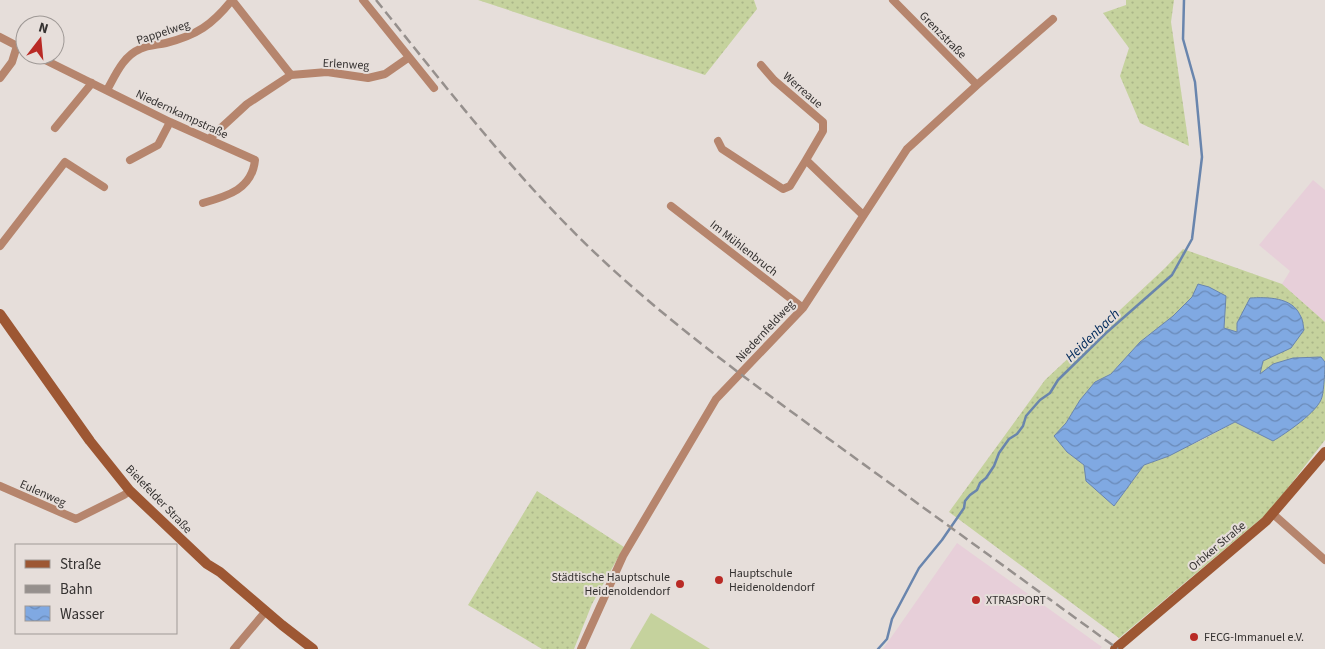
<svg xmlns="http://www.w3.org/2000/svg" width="1325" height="649" viewBox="0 0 1325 649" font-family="'Source Sans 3',sans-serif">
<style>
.commercial{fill:#e7cfd9}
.grass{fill:url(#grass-dots)}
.garden{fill:#c5d29d}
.water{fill:url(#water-waves);stroke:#6985ad}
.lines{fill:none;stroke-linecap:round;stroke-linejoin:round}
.stream{stroke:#6985ad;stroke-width:2.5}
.street{stroke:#b6856d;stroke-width:8}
.secondary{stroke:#9d5733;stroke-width:10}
.rail{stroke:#96908d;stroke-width:2.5;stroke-dasharray:10 5;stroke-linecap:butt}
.poi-dot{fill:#b92a25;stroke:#e6deda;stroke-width:2}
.labels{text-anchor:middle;stroke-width:4;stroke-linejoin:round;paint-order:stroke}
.street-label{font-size:12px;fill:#343130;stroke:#e6deda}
.poi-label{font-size:12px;fill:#343130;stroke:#e6deda;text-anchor:start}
.water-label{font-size:14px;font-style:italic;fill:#012a5b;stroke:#e6deda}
</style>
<defs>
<pattern id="grass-dots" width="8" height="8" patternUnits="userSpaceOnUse" patternTransform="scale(1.25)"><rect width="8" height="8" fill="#c5d29d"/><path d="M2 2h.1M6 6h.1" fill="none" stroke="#aab588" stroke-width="1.8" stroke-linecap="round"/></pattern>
<pattern id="water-waves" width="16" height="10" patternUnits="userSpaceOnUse" patternTransform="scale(1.25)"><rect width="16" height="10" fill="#80a9e2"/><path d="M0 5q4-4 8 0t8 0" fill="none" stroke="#6a8ab8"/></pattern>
</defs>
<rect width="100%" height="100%" fill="#e6deda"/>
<path class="commercial" d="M1313 180 1325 190V322L1282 284 1290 271 1259 245Z
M957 543 1102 647 1100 649H883Z"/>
<path class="grass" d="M478 0H754L757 9 705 75Z
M1126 0H1174L1171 22 1189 146 1140 123 1120 76 1129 48 1103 13 1126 5Z
M1183 249 1282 284 1325 322V362L1321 357 1293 358 1259 375 1263 361 1237 323V332L1223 328 1192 297 1173 316 1140 342 1111 374 1095 382 1080 400 1066 423 1055 436 1067 452 1084 465 1114 506 1144 465 1169 456 1178 450 1200 441 1235 422 1273 441 1322 399 1323 371 1325 369V440L1270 511 1119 638 949 512 1045 380 1165 268Z
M537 491 624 547 592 604 574 649H542L468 605Z"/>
<path class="garden" d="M651 613 710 649H630Z"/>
<path class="water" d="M1198 284 1209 287 1226 296 1224 328 1237 332V323L1250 298C1267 297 1292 297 1300 315 1303 319 1303 325 1304 330L1291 348 1263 361 1260 374 1273 364 1293 358 1321 357 1325 362C1325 370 1324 389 1322 397 1319 411 1285 434 1273 441L1235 422 1169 456 1144 465 1114 506 1086 481 1084 465 1067 452 1054 436 1066 423 1080 400 1095 382 1111 374 1140 342 1173 316 1192 297Z"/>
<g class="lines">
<path class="stream" d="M878 649 887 639 892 619 919 568 942 540 964 508 965 501 970 495 977 490 980 483 986 478 994 466 999 453 1009 439 1017 434 1023 426 1026 416 1040 400 1050 393 1058 380 1106 333 1172 275 1192 239 1202 157 1195 82 1183 39 1184 0"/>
<path class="street" d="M232 0 291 75
M363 0 434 88
M893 0 977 85
M0 37 25 50
M35 55 170 122 255 160C252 189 228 196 203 203
M761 65 774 80 823 122V131L806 160 863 215
M0 78 12 62 17 46
M107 90C115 76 123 56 140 49 148 45 158 45 166 43 197 35 212 25 232 0
M55 128 92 83
M209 139 247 104 291 75 327 72 368 78 385 74 408 58
M718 141 722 149 783 189 790 186 806 160
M130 160 158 145 170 122
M671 206 803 308
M0 246 65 162 104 187
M0 486 76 519 124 495 130 491
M1273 514 1325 560
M234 649 266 611
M581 649 623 556 716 399 803 308 907 149 977 85 1053 19"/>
<path class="secondary" d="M0 314 90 441 130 491 207 564 220 572 282 625 313 649
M1115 649 1266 521 1325 452"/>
<path class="rail" d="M376 0C450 92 522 186 609 266 682 333 763 391 844 450 935 516 1026 582 1118 649"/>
</g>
<g class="poi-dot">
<circle cx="719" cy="580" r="5"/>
<circle cx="680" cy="584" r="5"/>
<circle cx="976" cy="600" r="5"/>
<circle cx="1194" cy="637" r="5"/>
</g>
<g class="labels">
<g class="street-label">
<text transform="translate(163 32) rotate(-18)" y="4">Pappelweg</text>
<text transform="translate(943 35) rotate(45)" y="4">Grenzstraße</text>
<text transform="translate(346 64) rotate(3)" y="4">Erlenweg</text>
<text transform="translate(803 90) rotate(41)" y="4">Werreaue</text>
<text transform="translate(182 114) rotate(25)" y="4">Niedernkampstraße</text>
<text transform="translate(744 248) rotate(38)" y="4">Im Mühlenbruch</text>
<text transform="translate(765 331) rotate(-47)" y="4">Niedernfeldweg</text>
<text transform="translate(43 493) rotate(24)" y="4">Eulenweg</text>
<text transform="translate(159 499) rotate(46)" y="4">Bielefelder Straße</text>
<text transform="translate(1217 546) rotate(-40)" y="4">Orbker Straße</text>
</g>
<g class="poi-label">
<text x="729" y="577">Hauptschule<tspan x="729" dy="14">Heidenoldendorf</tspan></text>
<text x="670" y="581" text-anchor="end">Städtische Hauptschule<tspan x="670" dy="14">Heidenoldendorf</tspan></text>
<text x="986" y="604">XTRASPORT</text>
<text x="1204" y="641">FECG-Immanuel e.V.</text>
</g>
<g class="water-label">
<text transform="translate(1092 335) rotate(-44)" y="5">Heidenbach</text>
</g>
</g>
<rect x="15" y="544" width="162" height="90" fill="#e6deda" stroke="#9f9996"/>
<rect x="25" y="560" width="25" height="8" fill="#9d5733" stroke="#9f9996"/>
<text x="60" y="569" font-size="15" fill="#343130">Straße</text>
<rect x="25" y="585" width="25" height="8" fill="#96908d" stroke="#9f9996"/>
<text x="60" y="594" font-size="15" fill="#343130">Bahn</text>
<rect x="25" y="606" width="25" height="15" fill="url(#water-waves)" stroke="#9f9996"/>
<text x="60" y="619" font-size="15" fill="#343130">Wasser</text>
<g transform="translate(40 40) rotate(16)"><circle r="24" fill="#e6deda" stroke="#9f9996"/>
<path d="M0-4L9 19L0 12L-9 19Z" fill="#b92a25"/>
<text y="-8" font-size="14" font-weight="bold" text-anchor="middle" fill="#343130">N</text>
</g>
</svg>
